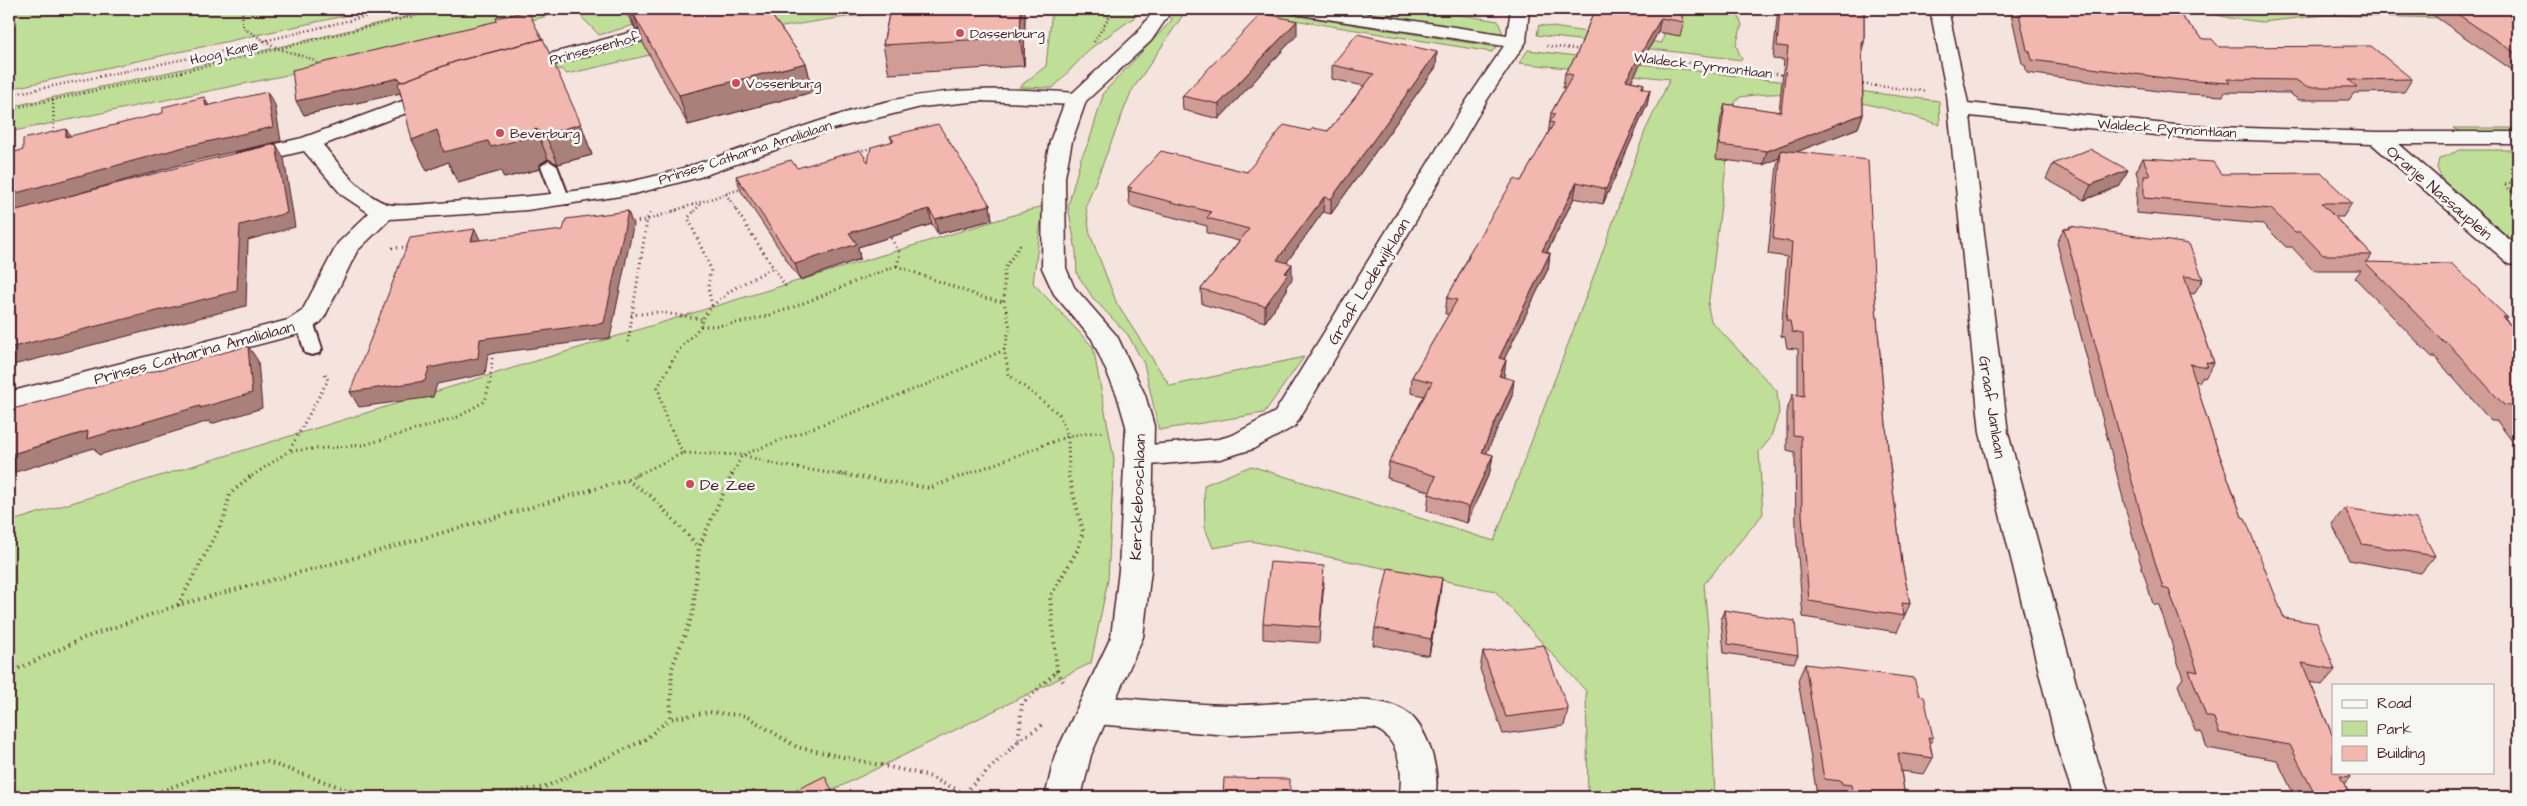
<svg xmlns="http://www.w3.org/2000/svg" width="2527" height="806" viewBox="0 0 2527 806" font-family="'Architects Daughter',sans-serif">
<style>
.green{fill:#bfde97;stroke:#847e61}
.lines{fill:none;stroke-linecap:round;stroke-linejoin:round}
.lane-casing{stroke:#4a1f2b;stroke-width:4}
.street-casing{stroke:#4a1f2b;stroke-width:3}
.secondary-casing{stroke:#4a1f2b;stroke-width:3}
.path-far2{stroke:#4a1f2b;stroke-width:2.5;stroke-dasharray:1 3;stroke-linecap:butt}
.path-far1{stroke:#4a1f2b;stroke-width:3;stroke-dasharray:1 4;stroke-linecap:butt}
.path{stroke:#4a1f2b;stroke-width:4;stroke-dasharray:1 4.5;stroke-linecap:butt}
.lane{fill:#f6f6f2;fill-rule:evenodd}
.street{fill:#f6f6f2;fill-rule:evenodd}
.secondary{fill:#f6f6f2;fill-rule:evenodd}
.wall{fill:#d09d96;stroke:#4a1f2b}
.shaded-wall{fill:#a9807a;stroke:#4a1f2b}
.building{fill:#f2b7ae;stroke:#4a1f2b}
.poi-dot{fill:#d1495b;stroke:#f6f6f2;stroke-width:2}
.labels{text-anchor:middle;stroke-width:5;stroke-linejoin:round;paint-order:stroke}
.far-poi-label{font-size:14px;fill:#4a1f2b;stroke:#f6f6f2;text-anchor:start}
.far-street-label{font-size:14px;fill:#4a1f2b;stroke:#f6f6f2}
.street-label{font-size:16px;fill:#4a1f2b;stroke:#f6f6f2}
.poi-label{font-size:16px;fill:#4a1f2b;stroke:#f6f6f2;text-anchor:start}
</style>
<rect width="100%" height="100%" fill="#f5e3de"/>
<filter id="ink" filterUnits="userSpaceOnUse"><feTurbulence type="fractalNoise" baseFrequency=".02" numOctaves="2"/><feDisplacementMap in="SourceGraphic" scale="10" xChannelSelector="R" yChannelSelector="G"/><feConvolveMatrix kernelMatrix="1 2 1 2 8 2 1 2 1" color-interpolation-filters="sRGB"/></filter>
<g filter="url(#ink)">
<path class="green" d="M9 9H376L9 89Z
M439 9H631L638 24 599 35 574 9 448 42 9 132V107L224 60Z
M775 9H946C818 12 692 46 567 74L561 69 484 88 405 115 406 108 501 78 638 41 685 33Z
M1052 9H1139V14L1091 48 1053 88 1019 87 1046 66Z
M1174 9H1187L1131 92 1086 206 1090 234 1117 304 1170 386 1304 357 1264 413 1159 430 1144 364 1128 335 1093 298 1077 274 1076 251 1068 206 1081 158 1089 142 1104 92 1171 21Z
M1226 9H1254L1496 47 1492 52Z
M1329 9H1425L1498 21 1503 34Z
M1670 9H1736L1742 25 1736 45 1742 60 1537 35 1539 25 1662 43Z
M2193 9H2432L2445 18 2325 15 2262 22 2230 18Z
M1528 50 1939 101 1940 125C1878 104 1806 86 1740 97L1734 104 1708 307 1711 321 1777 391 1779 413 1770 439 1759 452 1763 514 1704 584 1708 629 1715 797H1588L1586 691 1495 591 1251 541 1213 548 1205 528 1204 485 1251 466 1494 541 1600 259 1645 131 1670 79 1519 63Z
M2453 128H2518V134H2464Z
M2460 150H2518V245L2442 180 2437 168 2439 159Z
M1043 206 1033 283 1093 347 1114 459 1108 580 1091 663 819 797H9V522Z"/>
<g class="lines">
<defs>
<path id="lane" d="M549 161 557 166 570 200 568 204H556L554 200 541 166Z
M305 316 312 318 322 349 319 353 312 355 305 353 296 322 298 318Z"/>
<path id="street" d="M719 9H749L747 13 515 75 508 73 505 69 508 65Z
M1292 9H1336L1507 35 1511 9H1529L1526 42 1487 100 1295 426 1253 449 1220 459 1138 466 1128 463 1124 456 1128 449 1138 446 1219 439 1233 435 1275 412 1467 100 1504 46 1301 15 1294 13Z
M1930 9H1948L1968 103 2185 126 2378 132H2518V144H2399L2518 247V266L2509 264 2372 144 2185 138 1970 116 2008 433 2095 753 2110 797H2074L2059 753 1980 433 1947 95Z
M438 88 445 90 448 94 445 98 323 145C341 166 360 194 387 204 398 208 447 202 462 201 530 197 601 191 667 173 744 151 816 117 894 100 955 87 1014 88 1076 93L1083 95 1086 99 1083 103 1076 105 980 101 921 107 833 129 700 177 634 194 527 210 390 219 357 251 325 316 321 322 306 332 9 410V392L288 320 302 311 338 243 369 213 342 195 304 151 244 165 236 163 233 158 236 153 302 138Z
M1095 696C1139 699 1184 704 1228 705 1271 707 1372 689 1405 711 1428 726 1441 772 1435 797H1399C1404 774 1400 738 1374 728L1229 735 1095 724 1083 720 1078 710 1083 700Z"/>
<path id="secondary" d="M1151 9H1169L1168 16 1151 41 1086 101 1072 141 1065 177 1066 268 1074 287 1117 336 1145 395 1154 426 1151 570 1143 637 1091 755 1081 797H1045L1055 755 1111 637 1119 570 1126 426 1117 395 1092 339 1054 294 1042 268 1043 177 1050 141 1066 99 1137 33 1150 16Z"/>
</defs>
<use href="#lane" class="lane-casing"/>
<use href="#street" class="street-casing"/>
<use href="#secondary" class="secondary-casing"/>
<path class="path-far2" d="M242 9 243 28 279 49 312 59 322 66
M1094 42 1114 9
M1547 46 1583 50
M1641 57 1786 75
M1859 84 1925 91
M9 95 219 52 396 9
M53 100 54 134
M9 109 173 74 443 9
M828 160 875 147
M2518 181 2504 184 2518 198
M726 194 737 211
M673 211 744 188
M694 211 702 203"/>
<path class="path-far1" d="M736 210 786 287
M628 223 647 220 677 210
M888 234 900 253 897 266 984 298 1004 302
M1020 245 1004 270V302L1010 327 1004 350 1009 375 1059 414 1068 436 1069 476
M392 248 408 247
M712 306 733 289 774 267
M631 315 658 312 702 319
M701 326C770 327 832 287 897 266
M628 342 647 220 651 212
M325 374 328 380 289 451 364 445 458 417 485 401 490 382 493 350
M683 453 666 419 658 387 678 351 701 326 702 319 712 306 708 287 711 269 688 218 695 210
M252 476 289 451
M635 476 683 453 742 455 779 465 848 476
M732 476 742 455 928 384 1004 350
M963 476 1068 436 1104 431"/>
<path class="path" d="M732 474 699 547 693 613 672 668 670 719 709 712 746 716 797 747 926 775 964 793
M840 474 930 488 966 474
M627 480 651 496 699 547
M178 605 224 519 230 494 253 474
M1057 671 1064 683
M9 673 84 638 178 605 361 556 626 480 638 474
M1018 741 1044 724
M146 797 198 777 265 761 368 797
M480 797 545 787 644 740 670 719
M963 797 964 793 1018 742 1022 704 1057 671 1050 597 1078 549 1083 531 1068 474"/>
<use href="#lane" class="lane"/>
<use href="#street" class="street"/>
<use href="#secondary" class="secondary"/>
</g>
<path class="wall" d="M624 9H767L806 63 813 92 688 125 643 43 639 29 636 30Z
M890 9H1024L1025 14 1024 66 889 74 883 45Z
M1591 9H1679L1684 22 1680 36 1658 32 1631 81 1644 84 1643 89 1650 90 1647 105 1603 204 1574 198 1547 252 1550 253 1548 269 1504 359V376L1503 377 1512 396 1486 453 1493 455 1490 471 1467 523 1427 511 1429 494 1430 492 1387 478 1389 462 1424 396 1411 393 1412 377 1449 314H1445L1447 298 1467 260 1468 255 1521 181 1548 135 1551 113 1565 88H1563L1565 73 1576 56 1592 16Z
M1778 9H1864V43L1862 50 1863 114 1858 128 1796 152 1875 295 1888 449 1902 563 1910 604 1897 632 1803 617 1796 531 1795 452 1787 450V410L1793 394 1798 395V349L1787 348 1785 337 1781 336 1787 257 1768 254 1777 165 1779 158 1763 165 1716 159 1721 118 1725 104 1779 112 1784 60 1773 59Z
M2010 9H2174L2203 39 2219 47 2412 79 2404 92 2354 93 2349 100H2299L2289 93 2225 92 2223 96 2173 93 2027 73 2025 65 2022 63Z
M2433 9H2518V74L2430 13Z
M1297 35 1219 119 1183 110 1182 96Z
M1332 65 1436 67 1331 214 1323 212 1286 263 1292 280 1287 285V290L1265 322 1202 304 1201 289 1239 241 1207 233V226L1130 206V203L1129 202 1128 187 1247 172 1310 131H1328L1364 86 1332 79Z
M292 70 581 124 592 155 558 164 548 159 540 164V169L504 178 501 171 458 183 448 162 427 171 400 93 304 115Z
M890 136 990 205 992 220 938 234 932 224 858 247 860 259 800 280 741 191 736 176 868 162 892 141Z
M2143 158 2352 203 2343 217H2335L2372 255 2367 262 2507 317 2505 319 2518 332V449L2497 421H2491L2435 357H2432L2355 278 2361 270H2313L2292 247H2286L2263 224 2136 213 2137 190 2140 184 2136 172Z
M2053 164 2120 186 2084 200 2046 179Z
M2070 226 2203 279 2194 294 2190 293 2214 363 2205 378 2202 377 2199 382 2195 381 2211 431 2242 517 2284 618 2335 670 2322 685 2310 682 2350 777 2344 784 2351 797H2295L2277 760 2207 748 2202 733 2195 731 2178 685 2183 678 2159 605 2153 604 2134 541 2057 243 2064 228 2068 229Z
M2345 508 2435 556 2421 573 2349 560 2332 524Z
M1324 582 1319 643 1263 639V623Z
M1440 595 1429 656 1373 645 1375 628Z
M1724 610 1798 655 1794 663 1724 653 1721 619Z
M1483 652 1568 709 1564 726 1503 734 1480 669Z
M1805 664 1919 695 1933 738 1930 744 1933 758 1924 774 1901 771 1905 797H1833L1817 795 1798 680Z"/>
<path class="shaded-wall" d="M1021 9H1024L1025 14 1024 66 1020 37Z
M634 15 639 29 636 30 631 16Z
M1661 18 1658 32 1624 95 1626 80Z
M1297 21V35L1219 119V104Z
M1437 52 1436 67 1331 214V199Z
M806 63 813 92 688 125 679 95Z
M399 78 405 92 304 115 296 101Z
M1650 90 1647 105 1603 204 1606 189Z
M267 92 275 105 281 141 193 161 9 213V195Z
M204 97 212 111 206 106Z
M1863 114 1858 128 1781 158V150L1779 158 1763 165 1767 151Z
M581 124 592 155 558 164 545 134Z
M66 129 75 143 66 137Z
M536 129 548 159 540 164V169L504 178 501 171 458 183 448 162 427 171 412 140 437 130 488 141 527 134Z
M276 144 284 158 295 227 248 240 246 306 9 366V348Z
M2128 170 2120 186 2084 200 2091 185Z
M1577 182 1574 198 1539 267 1542 251Z
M1324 197 1323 212 1277 276V260Z
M990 205 992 220 938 234 935 219Z
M929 209 932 224 858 247 860 259 800 280 795 264 849 233Z
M628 211 633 226 610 338 488 354 485 374 437 384 433 397 359 407 350 392 429 368Z
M475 229 482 244 471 241Z
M1550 253 1548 269 1497 374 1499 358Z
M1292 264V280L1287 285V290L1265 322V306Z
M248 346 258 361 262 408 211 424 209 421 99 455 94 448 9 474V455L88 431Z
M1506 360 1504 376 1496 392 1499 376Z
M1514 380 1512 396 1480 468 1482 452Z
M1493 455 1490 471 1467 523 1469 507Z
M1442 578 1440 595 1429 656 1431 639Z"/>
<path class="building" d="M627 9H656L631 16Z
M656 9H767L806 63 679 95 634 15Z
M890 9H1021L1020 37 883 45Z
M1595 9H1679L1684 22 1661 18 1626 80 1644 84 1641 88 1650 90 1606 189 1577 182 1542 251 1550 253 1499 358 1506 360 1499 376 1514 380 1482 452 1493 455 1469 507 1429 494 1436 476 1389 462 1432 382 1412 377 1457 300 1447 298 1470 255H1468L1514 179 1521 181 1554 123 1550 122 1555 114 1551 113 1573 75 1565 73 1576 56Z
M1780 9H1864V43L1862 42 1863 114 1767 151 1719 145 1725 104 1781 112 1788 47 1777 46Z
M2018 9H2174L2203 39H2212L2219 47 2371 46 2412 79 2349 80 2357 87H2306L2296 80 2227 79 2230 83 2180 80 2032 60 2030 52 2027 50Z
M2450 9H2518V55Z
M528 11 542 39 457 61 401 82 399 78 296 101 292 70 497 21 496 18Z
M1262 13 1297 21 1219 104 1182 96Z
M1357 34 1437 52 1331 199 1324 197 1277 260 1292 264 1285 273 1288 274 1265 306 1201 289 1249 229 1207 218 1211 212 1129 191 1132 188 1128 187 1161 151 1247 172 1284 125 1310 131 1313 128 1328 131 1374 74 1332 65Z
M543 39 581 124 545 134 536 129 527 134V138L491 147 488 141 444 152 437 130 412 140 398 83 457 61Z
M267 92 273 127 184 147 9 195V153L23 150V139L66 129V137L163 113V107L204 97 206 106Z
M938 124 990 205 935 219 929 209 849 233 857 244 795 264 736 176 791 160 797 168 860 150 868 162 871 147 894 141 890 136Z
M276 144 287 213 240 225 237 291 9 348V212L198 162Z
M2090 149 2128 170 2091 185 2053 164Z
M1781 150 1868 160 1875 295 1888 449 1902 563 1910 604 1902 603 1904 616 1809 601 1802 515 1801 436 1793 435V394L1804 396 1803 334 1792 332 1790 321H1786L1792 242 1773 239Z
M2143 158 2213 162 2221 174 2321 173 2352 203H2321L2372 255H2323L2301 232H2295L2271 209 2144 198V176H2150Z
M628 211 604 323 480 339 478 358 429 368 425 381 350 392 410 238 475 229 471 241 563 230 566 219Z
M2070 226 2189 244 2203 279 2184 276 2214 363 2206 362 2208 367 2190 364 2211 431 2242 517 2245 518 2284 618 2317 623 2335 670 2302 663 2333 737V772H2348L2350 777 2340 776 2351 797H2316L2290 745 2219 733 2214 718 2206 716 2189 670 2198 672 2169 590 2163 588 2144 526 2064 228 2070 229Z
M2365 262 2452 264 2507 317H2502L2518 332V416L2510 406 2504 405 2447 342H2444Z
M248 346 252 393 200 408V406L87 439 88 431 9 455V410Z
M2345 508 2416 519 2435 556 2362 544Z
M1270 562 1324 566 1320 627 1263 623Z
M1388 568 1442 578 1431 639 1375 628Z
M1724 610 1795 621 1798 655 1728 644Z
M1544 645 1568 709 1506 717 1483 652Z
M1805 664 1914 678 1919 695 1924 696 1933 738 1928 737 1933 758 1898 753 1905 797H1854L1851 785 1842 784 1841 781 1824 779Z
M825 776 835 797H782Z
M1224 778 1290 779V797H1223Z"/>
</g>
<g class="poi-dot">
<circle cx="960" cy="33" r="5"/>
<circle cx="736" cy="83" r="5"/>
<circle cx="500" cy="133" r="5"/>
<circle cx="690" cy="484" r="5"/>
</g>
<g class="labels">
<g class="far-poi-label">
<text x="970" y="38">Dassenburg</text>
<text x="746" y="88">Vossenburg</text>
<text x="510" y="138">Beverburg</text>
</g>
<g class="far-street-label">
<text transform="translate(594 48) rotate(-15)" y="5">Prinsessenhof</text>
<text transform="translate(224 52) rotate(-13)" y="5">Hoog Kanje</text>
<text transform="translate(1703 65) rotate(7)" y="5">Waldeck Pyrmontlaan</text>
<text transform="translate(2167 128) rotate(4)" y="5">Waldeck Pyrmontlaan</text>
<text transform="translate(745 152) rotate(-18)" y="5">Prinses Catharina Amalialaan</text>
</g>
<g class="street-label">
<text transform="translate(2440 192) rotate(41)" y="6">Oranje Nassauplein</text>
<text transform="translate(1368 281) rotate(-59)" y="6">Graaf Lodewijklaan</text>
<text transform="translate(194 352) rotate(-15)" y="6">Prinses Catharina Amalialaan</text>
<text transform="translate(1993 407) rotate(81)" y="6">Graaf Janlaan</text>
<text transform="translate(1137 497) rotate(-88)" y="6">Kerckeboschlaan</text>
</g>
<g class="poi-label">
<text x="700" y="490">De Zee</text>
</g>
</g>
<rect width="2527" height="806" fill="none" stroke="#f6f6f2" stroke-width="30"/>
<rect x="15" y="15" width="2497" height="776" fill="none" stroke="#4a1f2b" stroke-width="2" filter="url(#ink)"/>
<rect x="2332" y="684" width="162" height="90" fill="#f6f6f2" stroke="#b1a0a2"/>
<rect x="2342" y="700" width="25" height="8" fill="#f6f6f2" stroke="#b1a0a2"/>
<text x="2377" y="708" font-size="15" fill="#4a1f2b">Road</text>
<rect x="2342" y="721" width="25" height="15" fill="#bfde97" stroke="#b1a0a2"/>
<text x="2377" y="734" font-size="15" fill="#4a1f2b">Park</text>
<rect x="2342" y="746" width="25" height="15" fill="#f2b7ae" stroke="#b1a0a2"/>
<text x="2377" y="758" font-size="15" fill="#4a1f2b">Building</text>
</svg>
